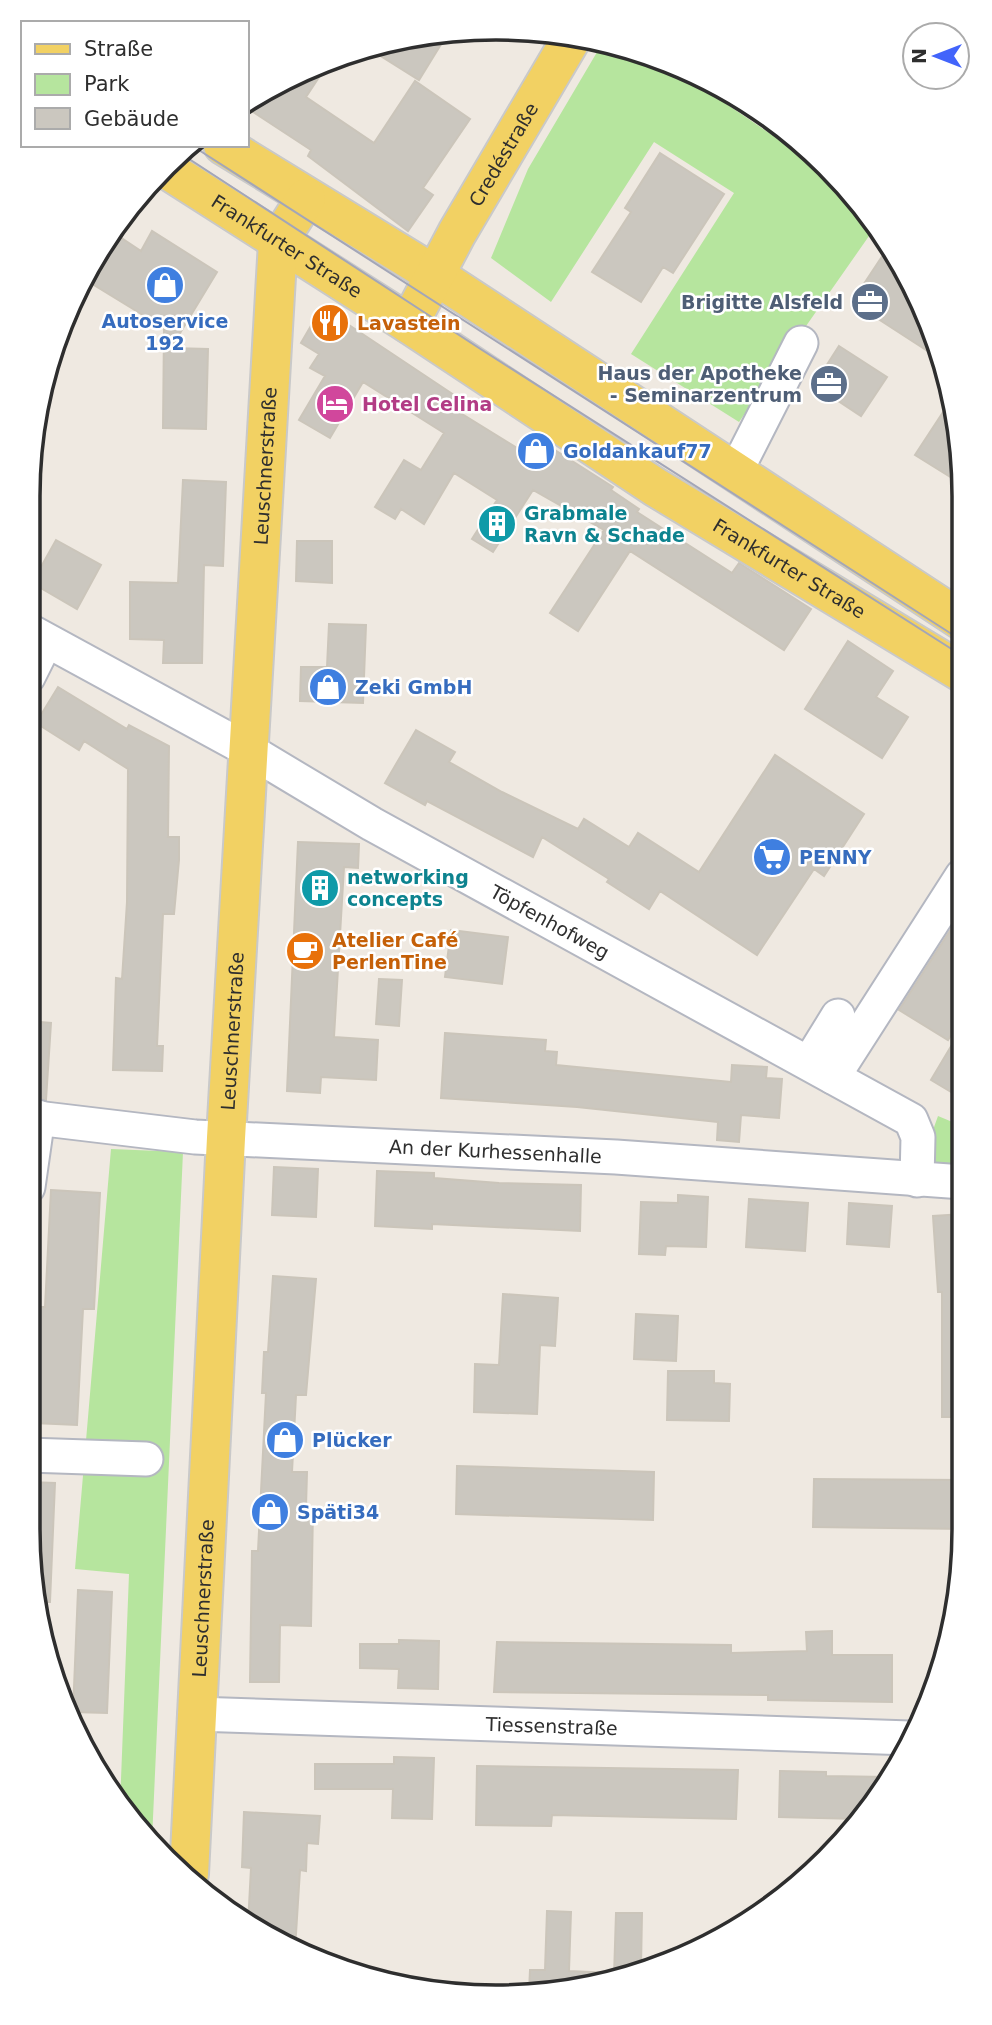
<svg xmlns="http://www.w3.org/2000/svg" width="992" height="2025" viewBox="0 0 992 2025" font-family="'DejaVu Sans',sans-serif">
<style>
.green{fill:#b6e59e}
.building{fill:#cbc7bf;stroke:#cbc5ba;stroke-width:2}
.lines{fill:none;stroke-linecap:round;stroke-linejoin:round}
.minor-casing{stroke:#b4b7c1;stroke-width:37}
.major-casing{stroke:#c9c9c9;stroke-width:42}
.minor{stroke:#fff;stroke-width:33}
.major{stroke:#f2d163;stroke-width:38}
.tram{stroke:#a3a6b8;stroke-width:2}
.labels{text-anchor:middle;stroke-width:5;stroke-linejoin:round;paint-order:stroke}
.street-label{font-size:19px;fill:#2e2e2e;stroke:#fff}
.service-label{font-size:19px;font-weight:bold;fill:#4e5e75;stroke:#fff;text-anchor:end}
.shop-label{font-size:19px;font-weight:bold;fill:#366cbe;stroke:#fff;text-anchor:start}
.food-label{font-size:19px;font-weight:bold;fill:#c56008;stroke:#fff;text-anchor:start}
.hotel-label{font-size:19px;font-weight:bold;fill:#b23c85;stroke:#fff;text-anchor:start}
.culture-label{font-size:19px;font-weight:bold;fill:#0d838f;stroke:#fff;text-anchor:start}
.rim{fill:none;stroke:#2e2e2e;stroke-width:3.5}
</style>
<rect width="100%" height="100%" fill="#efe9e1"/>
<path class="green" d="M603 42 660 59 772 135 781 125 868 211 876 226 739 422 631 354 734 193 654 142 551 302 491 258 528 169Z
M938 1116 962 1126 963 1174 935 1167 928 1144Z
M111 1149 183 1152 152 1840 125 1814 120 1805 129 1574 75 1569Z"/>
<path class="building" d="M448 33 419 80 368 48 405 37Z
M331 59 306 97 374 143 415 81 470 119 423 188 433 195 408 231 308 156 311 150 247 108V101Z
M660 153 724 194 673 273 663 267 641 302 592 272 631 212 625 208Z
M111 231 141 251 152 231 217 272 171 348 208 349 206 429 163 428 164 328 84 279Z
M883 255 898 264 929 317 940 359 852 302Z
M322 307 460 399 454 409 522 451 531 435 613 487 611 490 639 509 637 512 732 573 739 563 811 609 784 650 630 551 578 631 550 613 604 530 533 490 493 552 472 539 497 500 454 473 424 524 401 509 395 519 375 507 404 460 421 470 444 433 363 382 330 438 299 420 325 376 310 368 319 354 301 343Z
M839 346 887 377 861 416 814 385Z
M951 400 960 435V483L915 455Z
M183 480 226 482 223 566 204 565 202 663H163L164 640 130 639V582L178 583Z
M56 540 101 565 77 609 32 583Z
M297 541H332V583L296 581Z
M329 624 366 625 363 703 300 701 301 667H327Z
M848 641 893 671 876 697 908 717 882 758 805 709Z
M58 687 127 729 129 725 169 746 168 837H179V860L174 914H163L157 1046H163L162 1071 113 1070 116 978 122 979 127 902 128 769 84 741 79 750 36 723Z
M416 730 455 752 449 762 502 792 578 829 584 819 629 847 638 833 699 872 775 755 864 814 824 876 814 869 757 955 660 891 649 909 607 882 609 879 542 837 533 857 427 801 425 805 385 783Z
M298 842 359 844 358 868 344 867 334 1037 378 1040 376 1080 321 1077 320 1093 287 1091Z
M962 912V1017L948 1040 899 1010Z
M451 930 508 937 502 984 445 977Z
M379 979 402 980 399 1026 376 1024Z
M28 1021 51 1023 46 1100 28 1098Z
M962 1028V1074L951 1092 931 1080Z
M445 1033 546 1040 545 1051 557 1052 556 1065 731 1082 732 1065 767 1067 766 1078 782 1079 779 1118 741 1115 739 1142 717 1140 718 1122 577 1107 441 1098Z
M274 1167 318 1169 316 1217 272 1215Z
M377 1171 434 1173V1178L499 1183 581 1185 580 1231 432 1224V1229L375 1226Z
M51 1190 100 1193 94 1309H83L77 1425 34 1423 39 1307H45Z
M678 1195 708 1197 706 1247 666 1246 665 1255 639 1254 641 1202 678 1203Z
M749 1199 808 1203 805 1251 746 1247Z
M849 1203 892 1206 889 1247 847 1244Z
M963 1214 964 1417H942V1292H938L933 1216Z
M273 1276 316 1279 306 1395H296L292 1472H307L306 1507H313L311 1626 280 1625 279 1682H250L252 1551H258L266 1393H262L264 1352H268Z
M503 1294 558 1298 555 1346 540 1345 537 1414 474 1412 475 1364 499 1365Z
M636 1314 678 1316 676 1361 634 1359Z
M668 1371H714V1383L730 1384 729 1421 667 1420Z
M457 1466 654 1472 653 1520 456 1514Z
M814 1479 964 1480V1529L813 1527Z
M28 1482 55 1483 50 1602H40L28 1529Z
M78 1590 112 1592 107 1713 73 1712Z
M832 1631V1655H892V1702L768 1700V1695L494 1692 497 1642 731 1645V1653L807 1651 806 1632Z
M399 1640 439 1641 438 1689 398 1688 399 1669 360 1668V1644H399Z
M394 1757 434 1758 432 1819 392 1818 393 1789H315V1764H394Z
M477 1766 738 1770 736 1819 552 1815 551 1826 476 1825Z
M780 1771 826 1772V1776L886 1777 859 1819 779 1817Z
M244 1812 320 1816 318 1844 307 1843 306 1871 300 1870 295 1950 248 1925 251 1868 242 1867Z
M547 1911 571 1912 569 1971 612 1973 613 1976 557 1993 529 1992 530 1970H545Z
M616 1913H642L641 1967 614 1976Z"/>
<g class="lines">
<defs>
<g id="minor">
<path d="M736 471 801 343"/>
<path id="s1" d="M28 630 250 751 372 824 911 1120 918 1137 917 1180"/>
<path d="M28 677 46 641"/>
<path d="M809 1063 838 1016"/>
<path d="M833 1077 962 876"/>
<path id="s2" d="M28 1117 195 1137 616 1157 963 1182"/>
<path d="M28 1187 38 1117"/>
<path d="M28 1455 146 1459"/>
<path id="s3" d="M195 1714 910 1738"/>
</g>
<g id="major">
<path d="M223 145 435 275 961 620"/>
<path id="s4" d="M163 167 409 324 655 487 961 672"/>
<path id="s5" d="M409 324 457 233 573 36"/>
<path id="s6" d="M189 1874 226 1138 278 242 306 198"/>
</g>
</defs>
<use href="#minor" class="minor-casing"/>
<use href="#major" class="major-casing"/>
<use href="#minor" class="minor"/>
<use href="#major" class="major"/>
<path class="tram" d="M191 145 961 640
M180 153 482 350 961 655"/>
</g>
<defs>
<symbol id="shop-disc" viewBox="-11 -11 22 22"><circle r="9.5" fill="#3f7fe0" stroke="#fff"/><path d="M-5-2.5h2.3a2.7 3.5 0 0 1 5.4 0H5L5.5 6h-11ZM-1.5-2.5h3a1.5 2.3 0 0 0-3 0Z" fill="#fff"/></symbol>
<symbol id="office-disc" viewBox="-11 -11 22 22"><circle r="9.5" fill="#5c6f8a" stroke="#fff"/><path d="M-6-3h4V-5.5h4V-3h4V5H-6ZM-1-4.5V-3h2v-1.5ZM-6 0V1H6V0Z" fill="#fff"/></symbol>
<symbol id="restaurant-disc" viewBox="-11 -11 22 22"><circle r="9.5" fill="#e8710a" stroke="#fff"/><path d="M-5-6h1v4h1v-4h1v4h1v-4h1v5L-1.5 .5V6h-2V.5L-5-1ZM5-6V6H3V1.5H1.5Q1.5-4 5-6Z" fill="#fff"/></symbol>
<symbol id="hotel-disc" viewBox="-11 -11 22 22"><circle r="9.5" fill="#d1479c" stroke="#fff"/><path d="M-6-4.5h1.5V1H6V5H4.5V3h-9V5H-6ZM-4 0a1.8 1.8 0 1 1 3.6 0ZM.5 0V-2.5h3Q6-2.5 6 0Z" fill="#fff"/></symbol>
<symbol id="building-disc" viewBox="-11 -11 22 22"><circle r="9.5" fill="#0f9aa8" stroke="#fff"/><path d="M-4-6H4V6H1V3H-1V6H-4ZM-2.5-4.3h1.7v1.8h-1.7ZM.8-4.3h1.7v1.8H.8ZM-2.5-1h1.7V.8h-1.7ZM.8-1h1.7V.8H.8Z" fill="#fff"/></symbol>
<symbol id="supermarket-disc" viewBox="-11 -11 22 22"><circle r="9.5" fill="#3f7fe0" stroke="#fff"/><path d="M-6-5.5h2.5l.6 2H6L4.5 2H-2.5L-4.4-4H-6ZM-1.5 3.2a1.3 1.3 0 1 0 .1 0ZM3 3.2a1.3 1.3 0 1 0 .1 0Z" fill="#fff"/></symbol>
<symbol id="cafe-disc" viewBox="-11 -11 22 22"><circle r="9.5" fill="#e8710a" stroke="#fff"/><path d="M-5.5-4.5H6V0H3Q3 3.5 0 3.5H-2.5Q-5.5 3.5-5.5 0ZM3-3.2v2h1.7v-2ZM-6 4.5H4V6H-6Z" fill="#fff"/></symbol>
</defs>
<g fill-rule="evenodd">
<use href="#shop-disc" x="143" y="263" width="44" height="44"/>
<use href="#office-disc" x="848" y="280" width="44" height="44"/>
<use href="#restaurant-disc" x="308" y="301" width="44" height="44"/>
<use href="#office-disc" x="807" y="362" width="44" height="44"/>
<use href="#hotel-disc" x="313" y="382" width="44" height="44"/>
<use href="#shop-disc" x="514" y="429" width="44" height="44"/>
<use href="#building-disc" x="475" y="502" width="44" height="44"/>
<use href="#shop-disc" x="306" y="665" width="44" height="44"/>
<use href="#supermarket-disc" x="750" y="835" width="44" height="44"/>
<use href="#building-disc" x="298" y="866" width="44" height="44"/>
<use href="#cafe-disc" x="283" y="929" width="44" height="44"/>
<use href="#shop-disc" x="263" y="1418" width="44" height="44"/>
<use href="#shop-disc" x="248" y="1490" width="44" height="44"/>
</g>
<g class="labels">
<g class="street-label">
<text dy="7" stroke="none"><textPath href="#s5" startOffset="194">Credéstraße</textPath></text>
<text dy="7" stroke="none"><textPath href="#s4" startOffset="147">Frankfurter Straße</textPath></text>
<text dy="7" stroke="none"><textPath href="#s6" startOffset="1410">Leuschnerstraße</textPath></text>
<text dy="7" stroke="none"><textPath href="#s4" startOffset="744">Frankfurter Straße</textPath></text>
<text dy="7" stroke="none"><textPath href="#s1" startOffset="598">Töpfenhofweg</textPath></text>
<text dy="7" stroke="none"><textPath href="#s6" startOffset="844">Leuschnerstraße</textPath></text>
<text dy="7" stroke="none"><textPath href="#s2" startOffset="469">An der Kurhessenhalle</textPath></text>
<text dy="7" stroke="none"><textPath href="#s6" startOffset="276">Leuschnerstraße</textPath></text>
<text dy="7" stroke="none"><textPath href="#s3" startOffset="357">Tiessenstraße</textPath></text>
</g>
<g class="service-label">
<text x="843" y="309">Brigitte Alsfeld</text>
<text x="802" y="380">Haus der Apotheke<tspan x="802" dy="22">- Seminarzentrum</tspan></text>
</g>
<g class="shop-label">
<text x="165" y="328" text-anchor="middle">Autoservice<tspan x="165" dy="22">192</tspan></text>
<text x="563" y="458">Goldankauf77</text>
<text x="355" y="694">Zeki GmbH</text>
<text x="799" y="864">PENNY</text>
<text x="312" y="1447">Plücker</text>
<text x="297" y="1519">Späti34</text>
</g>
<g class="food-label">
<text x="357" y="330">Lavastein</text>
<text x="332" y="947">Atelier Café<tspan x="332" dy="22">PerlenTine</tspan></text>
</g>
<g class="hotel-label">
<text x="362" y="411">Hotel Celina</text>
</g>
<g class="culture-label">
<text x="524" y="520">Grabmale<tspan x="524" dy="22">Ravn &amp; Schade</tspan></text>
<text x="347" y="884">networking<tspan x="347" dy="22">concepts</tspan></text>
</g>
</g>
<path d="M0 0H992V2025H0ZM496 40H496A456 456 0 0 1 952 496V1529A456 456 0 0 1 496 1985H496A456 456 0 0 1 40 1529V496A456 456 0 0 1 496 40Z" fill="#fff" fill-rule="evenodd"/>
<path class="rim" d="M496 40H496A456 456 0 0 1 952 496V1529A456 456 0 0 1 496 1985H496A456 456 0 0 1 40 1529V496A456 456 0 0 1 496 40Z"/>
<rect x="21" y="21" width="228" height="126" fill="#ffffff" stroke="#ababab" stroke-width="2"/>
<rect x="35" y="44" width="35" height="10" fill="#f2d163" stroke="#ababab" stroke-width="2"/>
<text x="84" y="56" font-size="21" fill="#2e2e2e">Straße</text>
<rect x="35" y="74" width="35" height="21" fill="#b6e59e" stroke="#ababab" stroke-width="2"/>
<text x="84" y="91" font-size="21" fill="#2e2e2e">Park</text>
<rect x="35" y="108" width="35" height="21" fill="#cbc7bf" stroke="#ababab" stroke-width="2"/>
<text x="84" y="126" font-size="21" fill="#2e2e2e">Gebäude</text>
<g transform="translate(936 56) rotate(270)"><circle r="33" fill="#ffffff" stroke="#ababab" stroke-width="2"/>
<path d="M0-5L12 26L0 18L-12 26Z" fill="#4264fb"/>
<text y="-10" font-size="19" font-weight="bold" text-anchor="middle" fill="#2e2e2e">N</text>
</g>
</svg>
